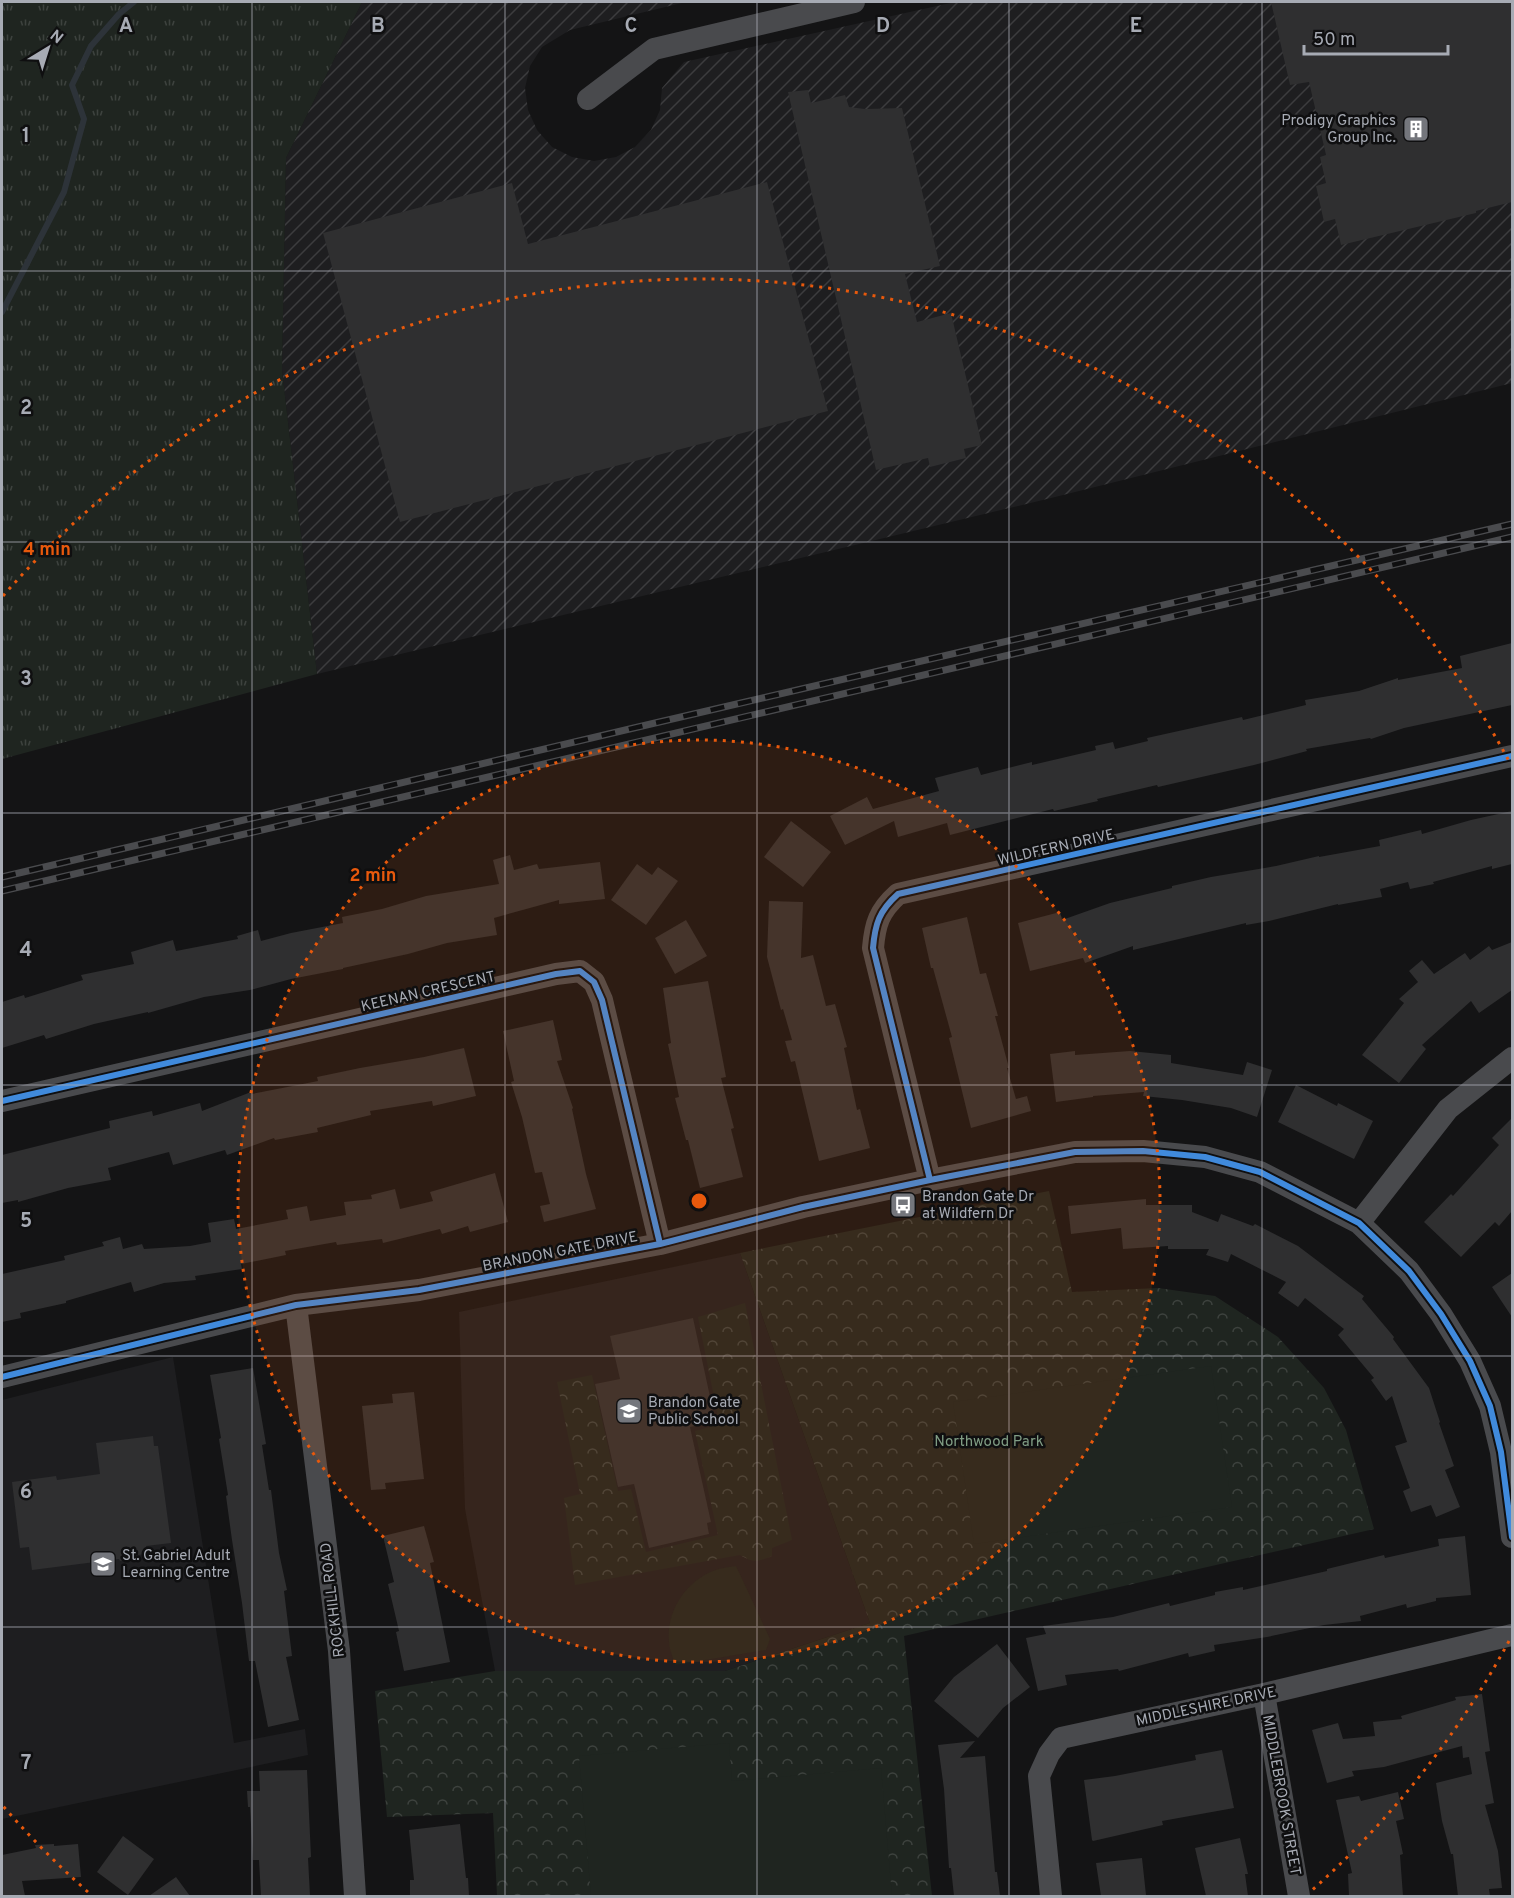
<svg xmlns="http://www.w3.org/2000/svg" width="1514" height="1898" viewBox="0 0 1514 1898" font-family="Overpass,sans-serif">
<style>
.built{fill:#1e1e20}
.industrial{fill:url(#industrial-furrows)}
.grass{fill:url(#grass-tufts)}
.park{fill:url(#park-crowns)}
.pitch{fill:#1f2520}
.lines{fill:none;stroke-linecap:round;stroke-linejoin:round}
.stream{stroke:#2d3339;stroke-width:6}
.building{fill:#2f2f30}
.minor{stroke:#494a4d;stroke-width:22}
.rail-casing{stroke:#4a4b4e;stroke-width:7}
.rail{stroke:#0f0f10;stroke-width:4.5;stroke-dasharray:14;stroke-linecap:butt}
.cycleway-casing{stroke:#0f0f10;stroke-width:10}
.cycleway{stroke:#408adc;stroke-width:6}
.grid{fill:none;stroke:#a7abb4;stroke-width:1.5;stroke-opacity:0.55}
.ring{fill:none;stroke:#e8590c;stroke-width:3;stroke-dasharray:3 6}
.labels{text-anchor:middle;stroke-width:5;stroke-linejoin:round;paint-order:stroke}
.poi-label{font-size:15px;fill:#a7abb4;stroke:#0f0f10;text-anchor:start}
.street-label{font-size:15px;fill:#a7abb4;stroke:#0f0f10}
.park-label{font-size:15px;fill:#809d84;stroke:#0f0f10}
.grid-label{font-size:20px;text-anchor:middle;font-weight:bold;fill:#a7abb4;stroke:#0f0f10;stroke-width:5;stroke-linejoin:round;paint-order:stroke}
.centre{fill:#e8590c;stroke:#0f0f10;stroke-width:3}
.ring-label{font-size:18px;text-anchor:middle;font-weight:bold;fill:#e8590c;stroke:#0f0f10;stroke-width:5;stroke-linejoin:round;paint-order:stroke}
</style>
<defs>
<pattern id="industrial-furrows" width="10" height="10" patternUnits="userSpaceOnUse" patternTransform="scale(1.5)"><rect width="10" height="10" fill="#1e1e20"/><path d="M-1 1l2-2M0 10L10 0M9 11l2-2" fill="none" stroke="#3c3c3e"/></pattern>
<pattern id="grass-tufts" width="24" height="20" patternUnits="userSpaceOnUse" patternTransform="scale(1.5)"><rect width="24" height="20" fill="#1f2520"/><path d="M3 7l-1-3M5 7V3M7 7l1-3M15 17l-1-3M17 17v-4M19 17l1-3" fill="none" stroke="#3d423e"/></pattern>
<pattern id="park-crowns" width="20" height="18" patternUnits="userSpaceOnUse" patternTransform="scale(1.5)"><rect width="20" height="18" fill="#1f2520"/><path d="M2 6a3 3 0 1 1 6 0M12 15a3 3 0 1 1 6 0" fill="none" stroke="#3d423e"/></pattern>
</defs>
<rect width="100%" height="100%" fill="#141415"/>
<path class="built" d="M740 1253 870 1623 725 1671H495L465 1509 459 1312Z
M173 1357 234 1743 305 1729 308 1755 2 1819V1400Z"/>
<path class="industrial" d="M362 2H686L570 30 542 47 530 66 525 88 528 110 537 130 552 147 572 157 594 161 616 157 635 147 651 130 660 110 662 88 684 62 955 2H1512V383L1051 498 317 674 282 370 286 158Z"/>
<path class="grass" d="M2 2H362L286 158 282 370 317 674 2 759Z"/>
<path class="park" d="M1049 1191 1072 1292 1158 1288 1215 1296 1278 1337 1324 1388 1346 1430 1374 1529 904 1636 932 1896H497L493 1813 387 1817 375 1691 495 1671H725L870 1623 740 1253Z
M745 1303 792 1540 772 1548V1556C757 1562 754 1563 740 1555L575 1585 564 1498 580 1494 557 1382 592 1375 618 1491 631 1489 646 1552 718 1535 695 1431 710 1427 708 1419 718 1417 698 1317Z"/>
<path class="pitch" d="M1211 1366 1232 1507 974 1544 953 1402Z
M736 1566 770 1639 766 1650 675 1665C673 1657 669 1649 669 1642 666 1612 685 1582 713 1571 720 1568 729 1567 736 1566Z
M729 1743 732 1781 881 1768 892 1896H591L579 1756Z"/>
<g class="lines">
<path class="stream" d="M2 312 64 192 84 119 72 85 91 46 119 14 134 2"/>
</g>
<path class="building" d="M1271 2H1512V202L1476 211V213L1341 245 1335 219 1324 222 1316 186 1326 183 1320 157 1326 155 1309 82 1290 85Z
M808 90 811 103 845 95 849 107 865 109 902 108 940 266 905 274 917 322 951 313 982 445 964 449 966 458 930 467 928 458 876 470 788 92Z
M767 182 828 411 400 522 323 233 512 183 528 244Z
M1512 643V705L1404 728 1371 739 1370 738 1306 749 1307 751 1254 765 1158 787 1157 785 1097 799 1098 801 1054 811 1053 809 950 835 947 823 898 837 894 821 845 845 830 816 867 797 873 809 939 791 935 778 978 767 981 775 1032 762V765L1096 750 1095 746 1113 742 1115 749 1148 741 1147 738 1242 717 1243 720 1306 705 1305 700 1359 691 1398 678V680L1462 668 1460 656Z
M1512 811V864L1492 869V866L1433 882 1434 884 1410 889 1408 882 1380 889 1382 897 1338 905V904L1269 921 1246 925V923L1133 950V946L1085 963 1083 958 1030 971 1018 923 1060 912 1062 920 1110 903 1172 888V886L1211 877 1276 866 1319 856V857L1380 846 1379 840 1421 830 1422 834 1471 820Z
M791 821 831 852 803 887 764 857Z
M510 855 514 870 537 864 539 869 600 862 605 899 559 904V900L494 918 497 935 447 943 408 954 343 968V969L291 979 250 990 204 997 148 1013V1012L94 1024 46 1039 44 1035 2 1048V1002L24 995 25 998 83 980 81 975 134 964 131 952 173 940 176 951 238 939 237 936 258 930 261 941 291 933 343 923 342 917 382 909 426 896 499 884 493 860Z
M637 864 652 875 658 867 678 881 646 925 611 900Z
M769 901 803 902 801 958 813 955 826 1006 835 1004 847 1047 844 1048 857 1110 860 1109 870 1148 819 1161 795 1061 791 1062 785 1041 792 1040 783 1009 781 1010 767 957Z
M967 917 980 974 986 973 998 1016H995L1009 1068H1007L1016 1099 1027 1096 1031 1111 971 1128 949 1038 952 1037 933 968H931L922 928Z
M686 920 707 956 675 974 655 938Z
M1512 942V990L1479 1013 1471 1001 1422 1045 1426 1049 1399 1083 1362 1055 1404 1003 1399 999 1418 982 1409 971 1422 960 1434 974 1465 953 1470 960 1489 946 1492 950Z
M708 981 726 1077 721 1078 734 1128 731 1129 743 1177 700 1188 688 1140H686L675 1098 679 1097 668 1044 671 1043 663 988Z
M553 1020 562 1060 557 1061 573 1108 572 1109 586 1174 596 1209 544 1222 540 1206 550 1204 542 1172 535 1173 522 1117 511 1082 514 1081 503 1031Z
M464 1048 476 1096 433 1106 432 1101 370 1111 371 1115 317 1128 318 1132 275 1140 274 1138 227 1155 225 1150 173 1165 169 1152 108 1168 111 1180 68 1188 18 1202V1200L2 1203V1155L110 1128 109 1121 152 1111 153 1116 200 1103 202 1111 251 1092 252 1094 318 1081 317 1077 360 1068 424 1057Z
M1075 1051V1055L1130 1051 1171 1055V1063L1243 1075 1247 1062 1272 1070 1257 1117 1231 1108 1182 1100 1143 1096 1144 1092 1093 1096V1097L1056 1102 1050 1054Z
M1296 1085 1337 1106 1338 1103 1373 1121 1354 1159 1278 1122Z
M1512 1118V1211L1499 1226 1495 1222 1461 1257 1424 1222 1451 1194 1453 1196 1499 1145 1492 1138Z
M495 1173 508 1222 470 1232 468 1226 442 1234 440 1229 383 1243 382 1239 337 1245 336 1242 285 1251 286 1255 241 1264 242 1269 195 1276 196 1280 164 1283 134 1292 131 1282 66 1301V1303L20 1313 21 1318 2 1322V1274L65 1260 64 1256 104 1246 102 1242 120 1237 123 1249 142 1244 144 1249 190 1246 211 1242 208 1223 234 1219 236 1229 288 1219 286 1210 307 1206 310 1221 346 1215 344 1202 372 1199 371 1195 395 1189 400 1209 433 1201 430 1192Z
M1146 1199V1205H1192V1212L1218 1222 1221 1214 1253 1226 1255 1224 1298 1246 1364 1296 1362 1299 1394 1337 1393 1339 1429 1388 1440 1422 1439 1423 1454 1466 1445 1470 1460 1507 1436 1517 1431 1505 1411 1512 1403 1491 1410 1488 1395 1446 1407 1442 1392 1396 1386 1401 1371 1380 1374 1378 1338 1335 1344 1329 1305 1298 1298 1307 1278 1293 1286 1282 1231 1254 1228 1262 1206 1255 1209 1249H1168V1246L1123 1249 1121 1228 1071 1234 1068 1206Z
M1512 1273V1317L1492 1287Z
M693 1318 714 1415 703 1417 705 1424 690 1427 711 1522 707 1523 709 1534 649 1548 634 1484 618 1487 595 1384 620 1379 610 1336Z
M253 1368 266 1444 262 1445 269 1490H271L279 1553 287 1590 284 1591 292 1656 286 1657 299 1720 268 1727 255 1661H249L242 1603 232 1540 226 1496 228 1495 219 1439 221 1438 210 1375Z
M414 1392 424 1479 385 1483 386 1489 371 1490 362 1406 393 1403 392 1394Z
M153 1436 154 1446H158L171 1543 146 1546 147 1554 137 1555 138 1559 120 1561 119 1559 32 1570 29 1547 20 1548 12 1482 56 1476 57 1480 100 1474 96 1443Z
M424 1526 434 1562 430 1563 450 1662 404 1671 396 1632 399 1631 388 1584 394 1582 383 1536Z
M1465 1536 1471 1595 1436 1598V1601L1407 1608 1406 1604 1360 1616 1361 1621 1324 1625 1267 1637 1214 1645 1215 1651 1189 1657 1188 1653 1119 1671 1118 1669 1065 1675 1067 1685 1038 1691 1026 1638 1046 1634 1043 1626 1113 1617 1169 1603 1170 1606 1215 1595V1592L1243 1587V1590L1327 1571V1569L1384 1555 1385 1558 1439 1546 1438 1539Z
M997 1644 1030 1687 1003 1708 978 1738 934 1701 954 1677Z
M1482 1694 1490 1751 1485 1752 1494 1803 1485 1805 1498 1851 1502 1888 1489 1889 1490 1896H1458L1453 1854H1451L1442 1821 1436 1783 1472 1774 1469 1757 1463 1758 1462 1746 1384 1767 1352 1771 1354 1776 1327 1783 1312 1730 1338 1723 1343 1739 1375 1736 1373 1722 1402 1719 1401 1716 1456 1700 1455 1697Z
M975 1741 960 1758 985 1756 995 1872H997L1000 1896H954L951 1868H949L944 1789 938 1745Z
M1222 1750 1234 1808 1162 1821 1163 1825 1093 1841 1092 1840 1084 1780 1115 1776 1196 1760 1195 1755Z
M307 1770 311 1857 308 1858 310 1896H261L259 1860H253L250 1807H248L247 1791H260L259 1771Z
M1398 1792 1404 1819 1396 1821 1403 1854 1400 1855 1403 1896H1349L1348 1874 1352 1873 1336 1800 1359 1796 1361 1801Z
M460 1824 466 1878H468L469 1896H410V1880H414L409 1830Z
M123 1836 154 1859 128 1895 97 1872Z
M1240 1838 1248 1874H1245L1248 1896H1206L1195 1848Z
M54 1844V1846L78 1844 81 1877 22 1881 25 1896H2V1855L36 1848 35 1845Z
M1142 1858 1146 1895 1101 1896 1096 1863Z
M176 1877 190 1896H149Z"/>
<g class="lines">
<path class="minor" d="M588 99 654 49 854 2
M2 1101 556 974 580 971 594 982 602 1000 660 1244
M930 1180 873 948C875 924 879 911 898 894L1512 756
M1359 1223 1448 1109 1512 1058
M296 1305 339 1651 355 1896
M2 1377 296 1305 419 1290 660 1244 803 1207 930 1180 1075 1152 1143 1151 1205 1157 1260 1172 1359 1223 1409 1271 1441 1314 1470 1361 1490 1406 1501 1452 1512 1537
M1264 1694 1299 1896
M1051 1896 1039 1776 1049 1754 1061 1738 1264 1694 1512 1635"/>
<defs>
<path id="rail" d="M2 877 655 723 1512 524
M2 891 1512 537"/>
</defs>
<use href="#rail" class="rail-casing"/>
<use href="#rail" class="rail"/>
<defs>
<path id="cycleway" d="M2 1101 556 974 580 971 594 982 602 1000 660 1244
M930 1180 873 948C875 924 879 911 898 894L1512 756
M2 1377 296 1305 419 1290 660 1244 803 1207 930 1180 1075 1152 1143 1151 1205 1157 1260 1172 1359 1223 1409 1271 1441 1314 1470 1361 1490 1406 1501 1452 1512 1537"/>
</defs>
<use href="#cycleway" class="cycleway-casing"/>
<use href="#cycleway" class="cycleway"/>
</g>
<path class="grid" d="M252 2V1896M505 2V1896M757 2V1896M1009 2V1896M1262 2V1896M2 271H1512M2 542H1512M2 813H1512M2 1085H1512M2 1356H1512M2 1627H1512"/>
<circle cx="699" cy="1201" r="461" fill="#e8590c" fill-opacity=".12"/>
<g class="ring">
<circle cx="699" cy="1201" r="461"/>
<path d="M1509 1641A922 922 0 0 1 1310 1892M88 1892A922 922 0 0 1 3 1806M3 596A922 922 0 0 1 1509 761"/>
</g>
<defs>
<symbol id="building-square" viewBox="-11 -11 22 22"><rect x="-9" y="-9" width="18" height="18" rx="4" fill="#74767c" stroke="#0f0f10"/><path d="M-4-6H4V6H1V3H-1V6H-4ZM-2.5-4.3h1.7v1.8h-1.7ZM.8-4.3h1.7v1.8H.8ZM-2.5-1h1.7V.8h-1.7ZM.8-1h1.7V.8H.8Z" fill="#fff"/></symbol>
<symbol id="bus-square" viewBox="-11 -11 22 22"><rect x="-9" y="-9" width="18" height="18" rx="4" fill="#74767c" stroke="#0f0f10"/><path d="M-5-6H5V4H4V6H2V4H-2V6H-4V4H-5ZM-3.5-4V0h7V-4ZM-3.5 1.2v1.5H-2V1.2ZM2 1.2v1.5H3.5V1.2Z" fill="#fff"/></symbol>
<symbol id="school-square" viewBox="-11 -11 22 22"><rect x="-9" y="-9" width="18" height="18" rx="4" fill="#74767c" stroke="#0f0f10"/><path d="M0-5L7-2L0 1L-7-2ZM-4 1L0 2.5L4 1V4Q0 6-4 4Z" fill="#fff"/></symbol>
</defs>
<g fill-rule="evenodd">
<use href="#building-square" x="1401" y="114" width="30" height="30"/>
<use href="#bus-square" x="888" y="1190" width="30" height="30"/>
<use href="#school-square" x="614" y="1396" width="30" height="30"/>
<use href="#school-square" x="88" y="1549" width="30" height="30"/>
</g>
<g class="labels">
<g class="poi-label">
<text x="1396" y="125" text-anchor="end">Prodigy Graphics<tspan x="1396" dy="17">Group Inc.</tspan></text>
<text x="922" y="1201">Brandon Gate Dr<tspan x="922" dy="17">at Wildfern Dr</tspan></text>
<text x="648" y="1407">Brandon Gate<tspan x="648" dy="17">Public School</tspan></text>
<text x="122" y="1560">St. Gabriel Adult<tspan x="122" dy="17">Learning Centre</tspan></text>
</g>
<g class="street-label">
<text transform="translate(1056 847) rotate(-13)" y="5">WILDFERN DRIVE</text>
<text transform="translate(428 991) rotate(-13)" y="5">KEENAN CRESCENT</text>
<text transform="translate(560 1251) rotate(-11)" y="5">BRANDON GATE DRIVE</text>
<text transform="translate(332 1600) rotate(-97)" y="5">ROCKHILL ROAD</text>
<text transform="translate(1206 1706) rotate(-12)" y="5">MIDDLESHIRE DRIVE</text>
<text transform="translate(1282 1795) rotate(80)" y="5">MIDDLEBROOK STREET</text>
</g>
<g class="park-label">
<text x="989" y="1446">Northwood Park</text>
</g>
</g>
<g class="grid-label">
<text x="126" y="32">A</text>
<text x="378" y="32">B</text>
<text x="631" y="32">C</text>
<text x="883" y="32">D</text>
<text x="1136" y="32">E</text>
<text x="26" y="142">1</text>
<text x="26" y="414">2</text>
<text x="26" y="685">3</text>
<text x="26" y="956">4</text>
<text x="26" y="1227">5</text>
<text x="26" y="1498">6</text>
<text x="26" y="1769">7</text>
</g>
<circle cx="699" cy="1201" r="9" class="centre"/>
<g class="ring-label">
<text x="47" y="555">4 min</text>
<text x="373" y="881">2 min</text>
</g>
<rect width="1514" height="1898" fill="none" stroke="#a7abb4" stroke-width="6"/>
<g transform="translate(48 48) rotate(38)" stroke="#0f0f10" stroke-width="4.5" paint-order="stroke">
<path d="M0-4.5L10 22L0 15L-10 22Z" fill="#a7abb4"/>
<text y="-9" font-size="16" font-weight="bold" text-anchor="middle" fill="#a7abb4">N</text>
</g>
<path d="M1304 45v9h144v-9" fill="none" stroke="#a7abb4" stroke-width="3"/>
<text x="1313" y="45" font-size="18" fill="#a7abb4" stroke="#0f0f10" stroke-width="4.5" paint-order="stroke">50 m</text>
</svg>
